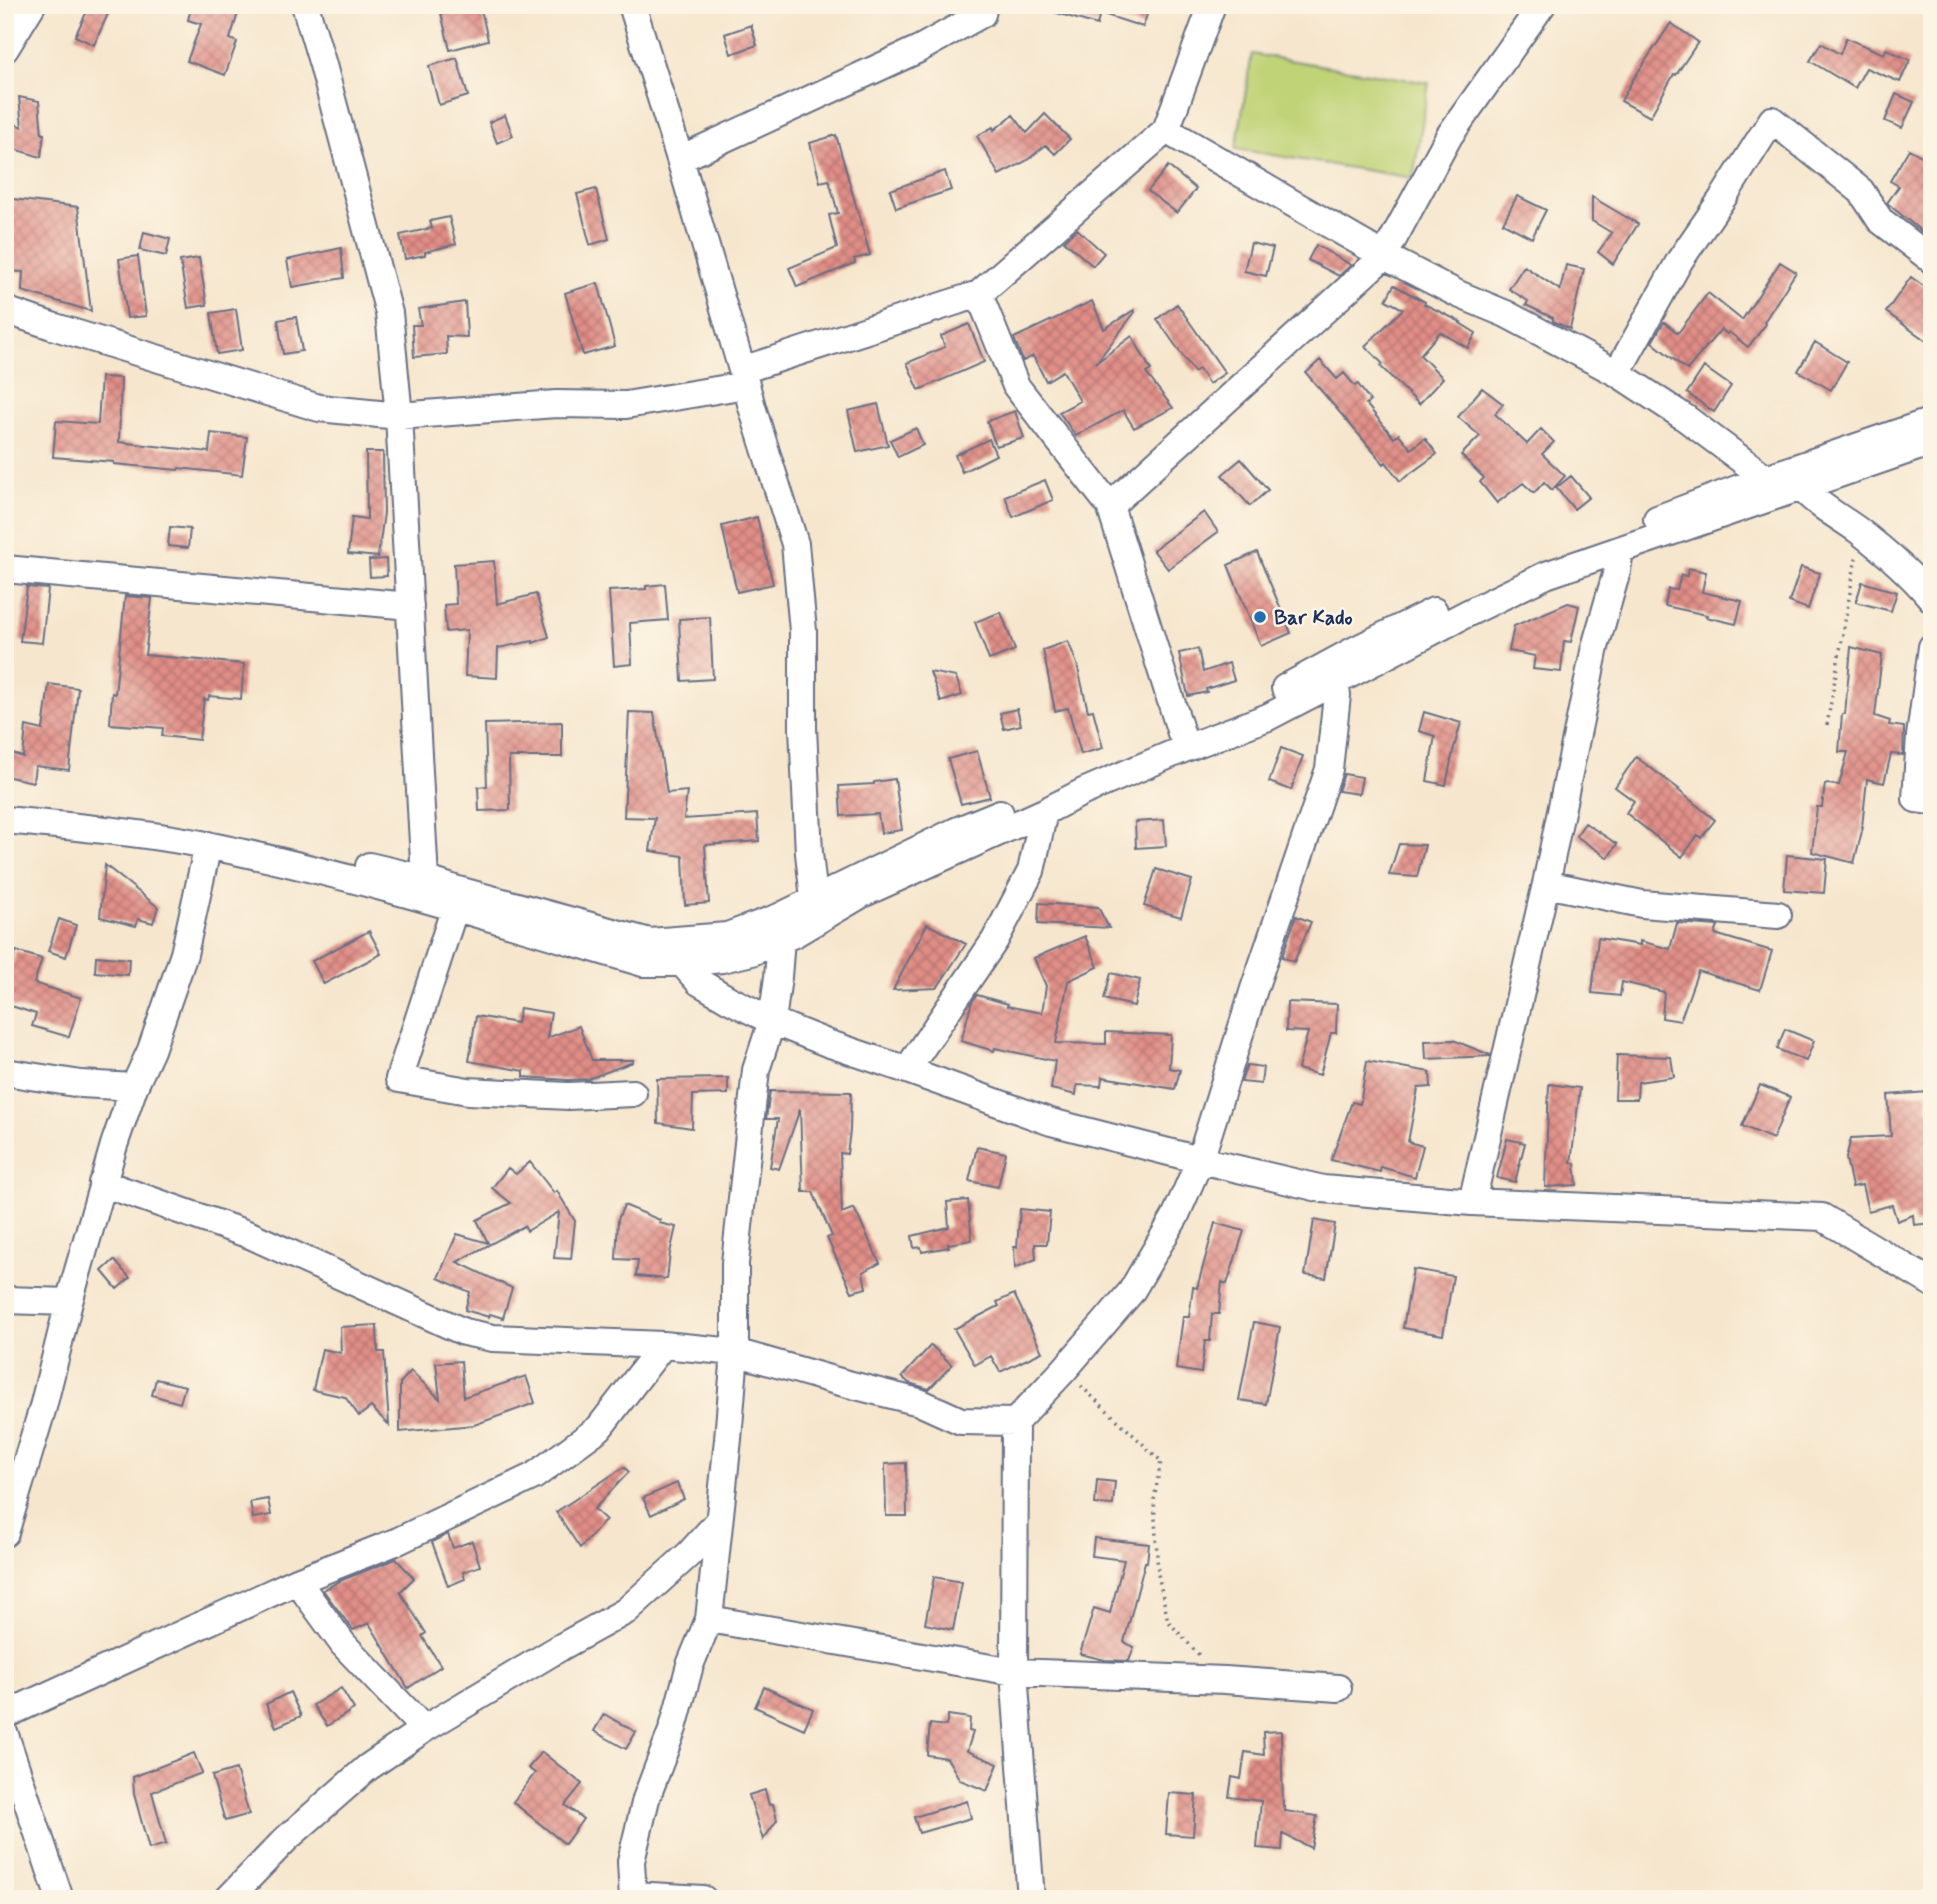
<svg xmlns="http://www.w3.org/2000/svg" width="1937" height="1904" viewBox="0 0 1937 1904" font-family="Mynerve,sans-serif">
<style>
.pitch{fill:#c0d377;stroke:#6e816a;stroke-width:2}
.building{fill:url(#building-cross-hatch)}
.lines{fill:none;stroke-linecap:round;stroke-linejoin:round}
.minor-casing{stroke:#686f85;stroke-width:30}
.path{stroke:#686f85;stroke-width:3.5;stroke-dasharray:2 5;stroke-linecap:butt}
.minor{stroke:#fff;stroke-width:26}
.poi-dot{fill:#1f6fb2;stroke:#fcf5e5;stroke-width:2.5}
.labels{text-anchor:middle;stroke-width:5;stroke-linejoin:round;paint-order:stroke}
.poi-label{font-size:21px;font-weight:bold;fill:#1b2f5e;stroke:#fcf5e5;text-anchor:start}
</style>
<defs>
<pattern id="building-cross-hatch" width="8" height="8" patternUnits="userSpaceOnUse" patternTransform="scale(1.75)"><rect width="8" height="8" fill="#e18e86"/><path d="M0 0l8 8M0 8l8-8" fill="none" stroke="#b67471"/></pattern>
</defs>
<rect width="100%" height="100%" fill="#fcf5e5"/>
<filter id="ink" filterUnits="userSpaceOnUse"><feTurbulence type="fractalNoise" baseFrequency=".0143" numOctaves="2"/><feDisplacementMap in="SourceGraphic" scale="14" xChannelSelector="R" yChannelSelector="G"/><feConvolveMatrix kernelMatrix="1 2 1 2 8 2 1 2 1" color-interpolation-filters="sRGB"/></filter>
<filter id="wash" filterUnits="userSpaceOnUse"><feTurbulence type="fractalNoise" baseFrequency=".00686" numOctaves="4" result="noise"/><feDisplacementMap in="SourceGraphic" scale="28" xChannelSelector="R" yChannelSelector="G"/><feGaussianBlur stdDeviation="1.57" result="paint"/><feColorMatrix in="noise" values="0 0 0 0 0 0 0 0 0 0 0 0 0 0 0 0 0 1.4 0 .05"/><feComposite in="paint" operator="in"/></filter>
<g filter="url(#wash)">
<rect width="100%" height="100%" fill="#f6e6cd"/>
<path class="pitch" d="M1252 54 1429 83 1413 178 1236 149Z"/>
<g id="blocks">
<path class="building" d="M90 5H112L94 45 75 36Z
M192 5H225L239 10 230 39 237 42 225 75 187 61 201 24 188 20Z
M439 5H480L488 40 450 50Z
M1048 5H1150L1143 27 1100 13 1097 25 1047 10Z
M1671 23 1698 42 1676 75 1674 74 1650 117 1621 101 1632 81Z
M751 25 757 45 731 54 725 34Z
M1846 38 1884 54 1886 49 1910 60 1900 82 1866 68 1855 88 1810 61 1821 43 1840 54Z
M457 58 468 96 439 105 429 66Z
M1896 94 1914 102 1902 128 1885 121Z
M19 97 39 101 42 134H44L41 157 14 149 15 124 22 127Z
M1045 114 1070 139 1055 154 1046 145 1026 161 999 175 977 136 993 127 994 130 1013 115 1027 133Z
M505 115 513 136 497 143 489 122Z
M836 135 870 255 854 259 855 263 797 287 789 268 837 248 829 215 838 213 829 180 820 182 810 143Z
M1909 149 1932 162V240L1887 203 1899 186 1890 181Z
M1168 166 1196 189 1177 213 1148 191Z
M945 171 951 190 896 208 890 190Z
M596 189 609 239 590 245 577 194Z
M1517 196 1546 210 1532 238 1503 223Z
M1592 197 1638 224 1613 264 1598 252 1612 233 1592 221Z
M13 199 78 207 91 311 22 291 23 272 5 271V201H13Z
M449 217 456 244 425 252V255L405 259 400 235 432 228 430 221Z
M1077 229 1104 253 1093 266 1064 241Z
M144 232 170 239 166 256 140 250Z
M1251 243 1273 248 1266 276 1244 271Z
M1316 245 1351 265 1339 276 1308 260Z
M341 248 344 278 292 287 287 260Z
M138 256 146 316 127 318 119 259Z
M199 258 207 305 188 308 180 261Z
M1780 262 1796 272 1764 322 1766 324 1748 347 1729 332 1727 334 1721 329 1687 370 1652 342 1664 322 1678 333 1708 293 1742 320Z
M1566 265 1584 269 1570 329 1553 321V318L1526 305 1528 301 1509 289 1524 266 1560 290Z
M1911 277 1932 292V345L1886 312Z
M598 283 615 346 583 355 565 293Z
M1394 285 1425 302 1424 304 1461 322 1460 323 1476 333 1468 348 1440 332 1420 355 1443 378 1419 404 1380 366 1383 364 1365 346 1403 309 1386 300Z
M1092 301 1104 329 1134 310 1135 312 1096 363 1132 336 1151 370 1146 373 1173 408 1134 428 1123 410 1076 436 1059 412 1080 401 1063 371 1046 381 1033 356 1023 361 1014 338Z
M465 302 467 337 446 336 447 354 414 357 412 325H421L418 309Z
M1177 304 1225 373 1209 384 1199 369 1194 372 1157 319Z
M236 309 242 350 217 354 211 313Z
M296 317 302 351 283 354 278 320Z
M969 324 984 362 919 390 907 363 945 347 941 336Z
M1815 342 1847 362 1831 390 1798 371Z
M1320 360 1337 379 1344 373 1355 386 1358 384 1370 401 1366 404 1394 438 1399 434 1411 449 1425 438 1437 454 1400 481 1386 462 1384 464 1306 373Z
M1704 367 1731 386 1714 412 1687 393Z
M101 377 121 378 119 442 209 452 211 433 247 437 242 475 179 468 178 470 114 464V462L53 457 56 421 98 424Z
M1482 388 1503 404 1495 414 1527 444 1541 429 1554 442 1542 454 1565 476 1552 490 1544 482 1534 493 1523 483 1497 503 1480 482 1484 478 1461 455 1480 436 1458 417Z
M878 404 888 445 857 452 848 411Z
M1015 411 1024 438 996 446 987 421Z
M916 428 923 445 898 457 890 440Z
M989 439 996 455 962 472 955 455Z
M366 452H383L384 513 378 557 348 554 352 517 367 519Z
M1241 459 1268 490 1250 506 1222 475Z
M1571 476 1589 497 1574 509 1556 488Z
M1045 480 1053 500 1013 517 1005 496Z
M1204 512 1218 532 1168 569 1153 550Z
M757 517 773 584 737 592 722 526Z
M170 527 190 529 188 548 168 546Z
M1257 552 1291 633 1261 646 1228 565Z
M386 559 387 576 370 577 369 560Z
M494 561 497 604 536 594 549 637 533 643V641L498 648 497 678 465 676 467 630 446 632 444 605 456 604 454 564Z
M1801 567 1820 573 1808 609 1789 602Z
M1688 568 1706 572 1702 592 1742 601 1736 624 1706 617 1707 615 1665 606 1668 589 1677 590 1681 575 1687 576Z
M1862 582 1897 592 1891 611 1856 602Z
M665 584 668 620 630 623 632 664 614 666 609 591 646 589V586Z
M27 587 48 589 42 643 20 641Z
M125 596 152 598 145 655 244 664 241 699 209 696 208 700 204 699 199 740 162 736 163 728 110 724 112 693 115 694Z
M1568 603 1579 606 1571 642 1564 641 1561 672 1533 669 1535 656 1509 651 1514 626Z
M1001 612 1015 650 989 660 975 622Z
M710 617 713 679 682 681 679 619Z
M1068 641 1077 664 1088 711 1093 710 1103 748 1081 754 1068 708 1055 711 1043 650Z
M1851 647 1882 655 1875 716 1890 721 1889 725 1904 727 1903 755 1891 754 1884 783 1867 779 1862 827H1863L1854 863 1812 852 1817 807H1822L1825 784 1839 785 1848 752H1839L1842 714H1845Z
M1198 649 1203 672 1229 663 1234 680 1206 689 1207 692 1188 696 1179 653Z
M930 672 956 677 962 695 941 702Z
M49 684 78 688 69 770 35 766 33 782 5 776 10 753 23 757 26 726 43 730Z
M1017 709 1021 725 1004 729 1000 713Z
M629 712 654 713 667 793 687 791 684 819 757 814 759 841 705 845 709 903 685 905 683 856 650 851 655 818 624 817Z
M1424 712 1461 723 1453 751 1446 785 1427 781 1435 736 1419 731Z
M562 722V757H509L510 810 479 811 478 787 487 786 485 724Z
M1281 748 1303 756 1291 790 1269 782Z
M977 751 990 797 961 804 948 759Z
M1636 757 1679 789 1678 790 1715 820 1701 838 1698 835 1682 857 1626 813 1634 801 1615 787Z
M1344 774 1362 777 1359 794 1338 791Z
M895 779 902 830 881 833 878 814 841 816 839 786 874 784V782Z
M1164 820 1166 846 1136 848 1135 822Z
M1585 823 1617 844 1608 858 1576 836Z
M1399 844 1425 845 1417 877 1389 875Z
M1787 855 1827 859 1824 893 1784 890Z
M105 865 158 907 153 923 138 919 136 926 100 917Z
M1156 869 1192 880 1181 917 1144 906Z
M1039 903 1098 907 1109 928 1038 924Z
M1296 916 1311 922 1294 962 1282 957Z
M59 919 76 925 66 957 48 951Z
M1677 923 1718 926 1715 934 1772 951 1760 990 1698 971 1680 1021 1662 1018 1664 992 1622 982 1620 996 1592 993 1598 938 1640 945V941L1670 949Z
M927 924 966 944 937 988 893 990Z
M369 931 381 954 324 984 312 961Z
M1085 936 1098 967 1068 981 1056 1043 1106 1044V1032L1171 1035 1169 1068 1180 1070 1175 1089 1102 1077 1101 1086 1077 1085 1076 1095 1051 1089 1055 1061 995 1048 994 1051 961 1041 972 1001 977 995 1008 1004 1007 1006 1042 1013 1046 986 1034 958Z
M16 951 42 959 34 983 81 998 69 1037 32 1026 36 1014 5 1004V987Z
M96 956 129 959 128 975 95 972Z
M1111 973 1140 980 1134 1006 1104 999Z
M1287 1002 1337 1004 1336 1033H1331L1320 1075 1298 1069 1308 1032 1286 1031Z
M520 1008 551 1013 547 1038 579 1026 592 1060H633V1062L588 1079 568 1080 524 1077V1071L469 1061 476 1016 517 1023Z
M1785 1029 1814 1041 1806 1061 1777 1049Z
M1453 1040 1490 1055V1056L1426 1059 1425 1041Z
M1617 1055 1671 1057 1674 1077 1638 1082 1637 1099H1615Z
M1367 1061 1430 1072 1431 1087 1418 1088 1408 1142 1423 1146 1415 1177 1381 1167 1380 1172 1331 1160 1352 1102 1360 1104Z
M1247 1065 1263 1067 1261 1084 1241 1082Z
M728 1078V1094L693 1095 692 1128 658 1123 657 1079Z
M1549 1084 1580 1088 1571 1163H1575L1577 1185 1545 1187Z
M1760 1085 1790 1097 1773 1139 1742 1126Z
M770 1091 851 1092 850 1131 847 1154 840 1153 842 1213 854 1208 880 1263 863 1272 866 1288 852 1292 827 1238 832 1236 813 1192H803L800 1109 779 1169 770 1167 778 1119H766Z
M1928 1092V1111L1932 1110V1223L1914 1225 1913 1215 1897 1221 1892 1205 1868 1211 1862 1185 1852 1187 1846 1158 1851 1138 1891 1136 1888 1095Z
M1507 1139 1525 1143 1515 1182 1497 1178Z
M977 1147 1006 1153 998 1187 969 1181Z
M530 1162 554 1193 557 1191 575 1221 571 1259 554 1258 559 1212 527 1231 524 1226 457 1262 512 1288 503 1318 490 1314 489 1317 465 1310 470 1292 438 1278 457 1234 488 1243 477 1220 511 1203 492 1188 508 1168 516 1174Z
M968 1200 972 1240 948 1244 949 1247 922 1252 921 1247 914 1248 912 1236 949 1227 947 1202Z
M624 1205 660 1220 659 1223 676 1227 670 1253 667 1279 636 1276 638 1260 616 1259 618 1219Z
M1020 1209 1050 1212 1047 1244H1035L1036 1259 1015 1268 1014 1247H1017Z
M1314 1220 1335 1224 1326 1278 1305 1275Z
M1215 1223 1244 1231 1227 1284 1222 1282 1219 1314H1212L1210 1341H1205L1201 1373 1176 1369 1183 1317H1189L1193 1287 1197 1288Z
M114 1260 130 1278 117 1289 102 1271Z
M1413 1269 1453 1276 1443 1335 1403 1328Z
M1014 1294 1042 1352 1000 1372 991 1356 975 1365 954 1329 999 1306 997 1302Z
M1254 1322 1280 1327 1266 1404 1239 1400Z
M377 1325 378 1352H384L389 1425 371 1407 359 1416 345 1397 313 1390 322 1349 341 1353 340 1327Z
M931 1345 952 1365 929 1389 909 1383 902 1377Z
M461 1361 464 1397 526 1376 535 1403 474 1425 400 1432V1383L411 1371 440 1399 436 1363Z
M156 1379 185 1386 180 1403 152 1395Z
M906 1463 907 1516H886L885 1464Z
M624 1467 629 1472 594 1509 606 1520 580 1548 556 1512Z
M1097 1480 1115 1482 1113 1505 1095 1504Z
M677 1483 684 1499 651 1515 643 1498Z
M268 1499 271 1515 253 1518 250 1502Z
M448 1534 453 1548 472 1541 480 1566 463 1572 465 1579 448 1586 432 1542Z
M1094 1538 1149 1544 1147 1562H1145L1124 1642 1134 1647 1129 1661 1105 1660 1080 1654 1094 1608 1110 1613 1124 1560 1092 1556Z
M396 1559 414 1578 400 1592 426 1633 422 1636 441 1666 408 1688 369 1623 353 1630 323 1590 342 1580Z
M934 1577 962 1582 953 1630 925 1624Z
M764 1687 813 1709 804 1729 755 1707Z
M341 1688 354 1709 327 1726 313 1705Z
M290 1692 301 1716 276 1727 266 1704Z
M604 1714 636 1732 626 1749 594 1731Z
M948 1715 970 1718 969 1731 973 1732 967 1751 998 1764 987 1791 960 1780 947 1758 927 1755 930 1724 946 1726Z
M1281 1731 1283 1807H1285V1811L1317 1816 1311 1848 1283 1834 1282 1850 1257 1848 1261 1801 1229 1797 1232 1777 1241 1779 1245 1752 1264 1755 1263 1732Z
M542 1752 582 1784 565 1805 583 1819 565 1844 513 1802 535 1773 528 1768Z
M194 1753 202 1773 152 1792 166 1844 149 1849 134 1794 133 1777Z
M236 1769 249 1814 225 1821 212 1776Z
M765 1790 769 1805 773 1804 777 1820 763 1840 749 1795Z
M1169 1793 1196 1795 1193 1836 1166 1834Z
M967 1801 971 1818 919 1833 914 1817Z"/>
</g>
</g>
<g filter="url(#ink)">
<use href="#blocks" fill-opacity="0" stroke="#686f85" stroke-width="2"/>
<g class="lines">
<defs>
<path id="minor" d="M305 5 323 65 389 313 399 416 425 879
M632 5 680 159 742 370 752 407 795 544 803 631V728L809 853 814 899
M5 49 32 5
M1166 130 1384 256 1458 294 1506 314 1617 373 1684 417 1766 478
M680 159 919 49 982 14 984 5
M979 294 1016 386 1110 506 1181 733
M5 310 52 326 319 408 399 416 556 404 626 405 746 385
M742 370 979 294 1166 130 1212 5
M1617 373 1680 260 1724 196 1772 120 1861 191 1880 220 1932 260
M1802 488C1818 506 1840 517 1859 531 1885 551 1911 574 1932 599
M1110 506 1384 256 1449 136 1542 5
M1657 519 1766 478 1932 421
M5 569 410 606
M1932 647 1920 736 1916 799 1932 801
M1285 688 1353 651 1434 611
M5 820C74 827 144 832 211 846 358 876 500 921 643 963H682L722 959 752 952 794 934 862 894 1044 812 1083 792 1186 748 1268 717 1466 614 1546 575 1932 442
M369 866 425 879 458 890 650 942 727 936 779 917 956 831 1000 813
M1546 884 1642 904 1778 915
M455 907 399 1079 468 1091 568 1096 633 1093
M682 963 699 982 728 999 772 1021 827 1043 907 1070 1051 1122 1200 1160 1323 1189 1472 1202 1822 1217 1932 1283
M907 1070 995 940 1031 871 1044 812
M5 1072 81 1084 134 1087
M102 1183 250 1235 464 1332 493 1338 663 1345 735 1352 840 1382 919 1402 961 1421 1015 1422 1064 1370 1131 1292 1175 1217 1200 1160 1254 989 1329 769 1337 695 1335 682
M1472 1202 1546 884 1595 647 1617 571 1620 550
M5 1300 69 1302
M1015 1422 1014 1672 1031 1899
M5 1533 43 1407 69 1302 114 1145 134 1087 151 1050 184 954 208 845
M297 1581 343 1644 424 1729
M709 1619 1014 1672 1225 1680 1338 1688
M5 1715 297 1581 398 1541 534 1476 599 1428 663 1345
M5 1735 60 1899
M633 1895 703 1899
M228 1899 286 1839 367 1768 424 1729 561 1647 626 1611 689 1554 719 1521
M633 1899 631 1861 646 1799 673 1728 690 1665 709 1619 728 1439 735 1352V1263L756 1070 772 1021 778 977 781 939 779 925"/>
</defs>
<use href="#minor" class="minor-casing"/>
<path class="path" d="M1827 725 1856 558
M1081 1386 1161 1461 1154 1500 1158 1574 1168 1621 1199 1655"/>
<use href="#minor" class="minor"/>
</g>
</g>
<circle class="poi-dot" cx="1260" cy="617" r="7"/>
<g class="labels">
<g class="poi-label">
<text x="1274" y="624">Bar Kado</text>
</g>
</g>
<rect width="1937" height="1904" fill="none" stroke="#fcf5e5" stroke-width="28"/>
</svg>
